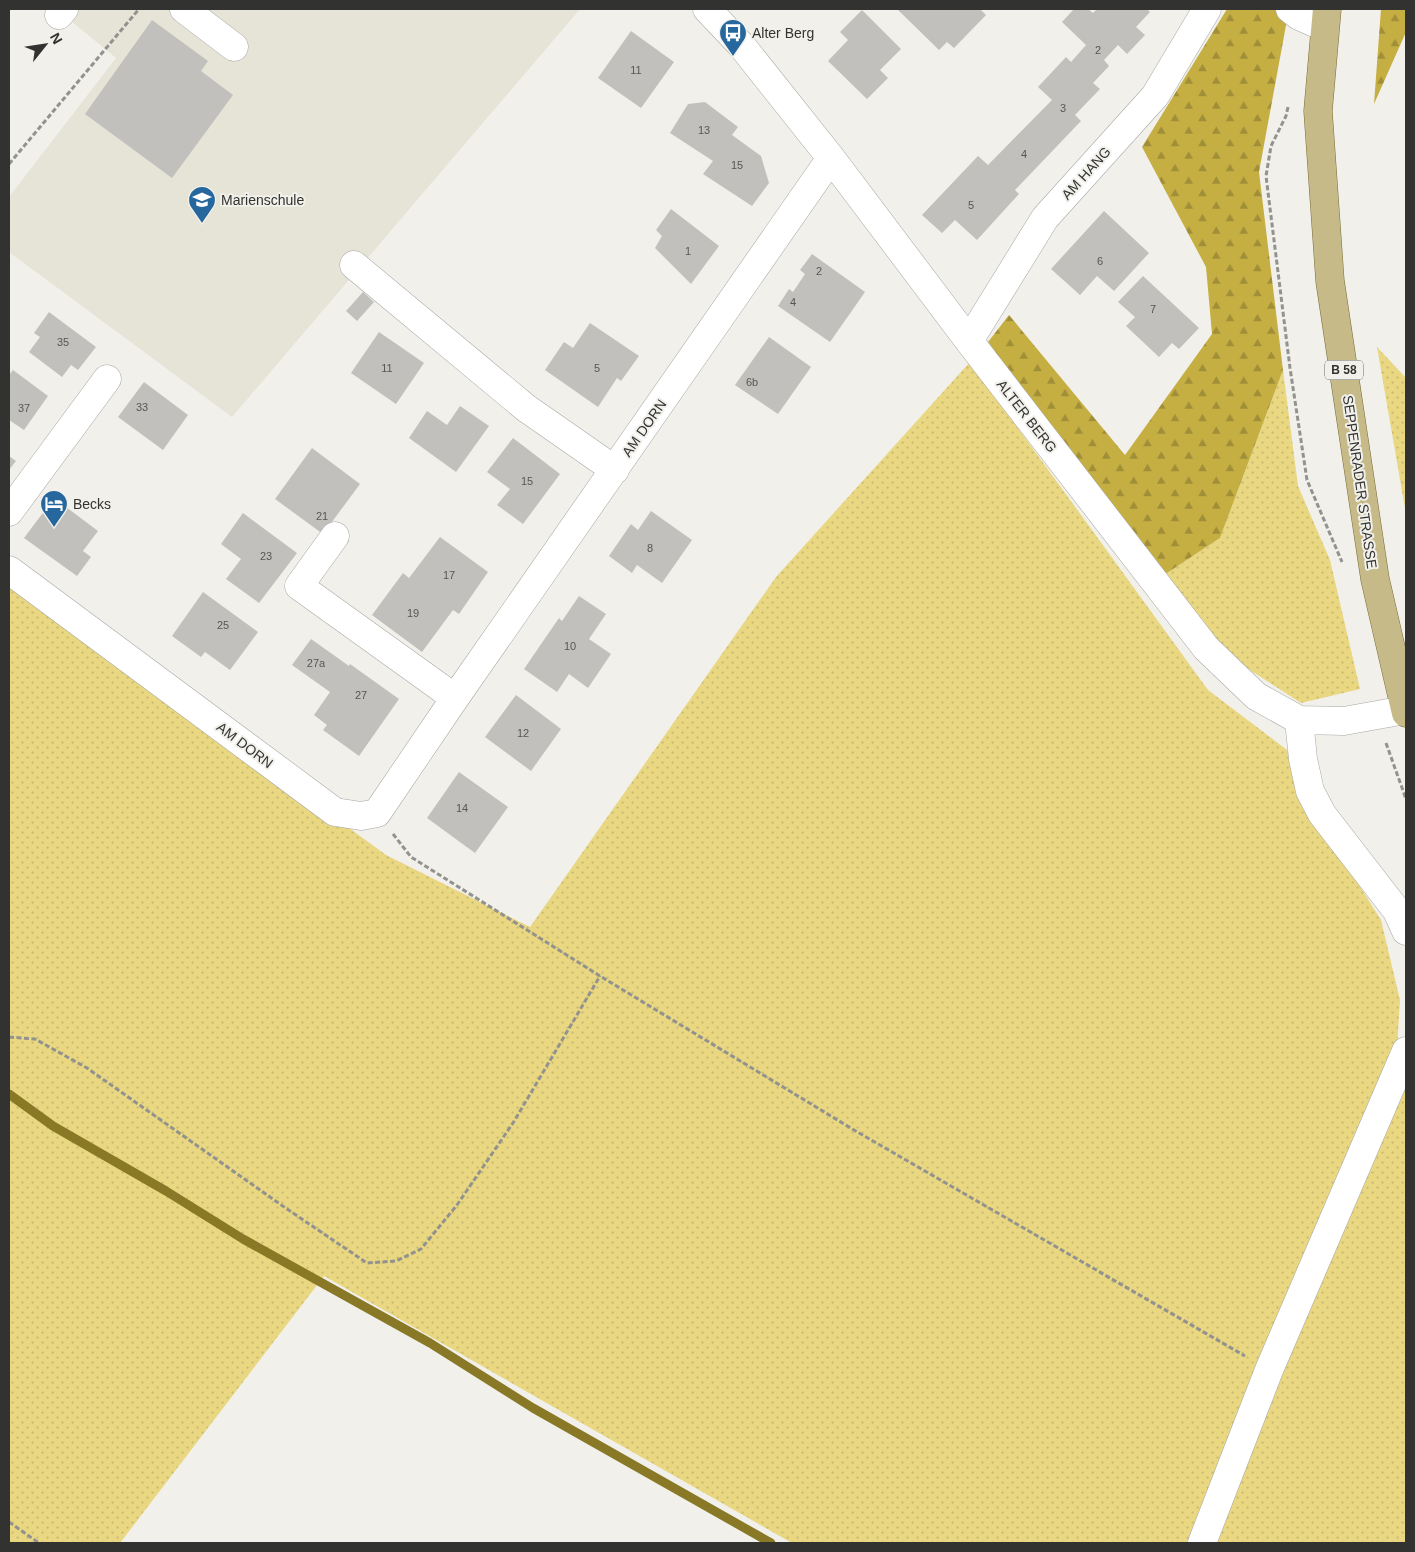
<svg xmlns="http://www.w3.org/2000/svg" width="1415" height="1552" viewBox="0 0 1415 1552" font-family="Helvetica,sans-serif">
<style>
.built{fill:#e6e3d7}
.grass{fill:url(#grass-dots)}
.forest{fill:url(#forest-firs)}
.lines{fill:none;stroke-linecap:round;stroke-linejoin:round}
.stream{stroke:#897927;stroke-width:9}
.building{fill:#c1c0bc}
.minor-casing{stroke:#a8a7a3;stroke-width:29}
.major-casing{stroke:#786c35;stroke-width:29}
.path{stroke:#92928e;stroke-width:3;stroke-dasharray:5 2.5;stroke-linecap:butt}
.minor{stroke:#fff;stroke-width:28}
.major{stroke:#c5ba88;stroke-width:28}
.labels{text-anchor:middle;stroke-width:4;stroke-linejoin:round;paint-order:stroke}
.number-label{font-size:11px;fill:#565653}
.shield{fill:#f1f0eb;stroke:#6b6b68;stroke-width:1}
.shield-label{font-size:12px;font-weight:bold;fill:#323230}
.poi-label{font-size:14px;fill:#323230;stroke:#f1f0eb;text-anchor:start}
.street-label{font-size:14px;fill:#323230;stroke:#f1f0eb}
</style>
<defs>
<pattern id="grass-dots" width="8" height="8" patternUnits="userSpaceOnUse" patternTransform="scale(1.25)"><rect width="8" height="8" fill="#e9d782"/><path d="M2 2h.1M6 6h.1" fill="none" stroke="#c8b971" stroke-width="1.8" stroke-linecap="round"/></pattern>
<pattern id="forest-firs" width="22" height="20" patternUnits="userSpaceOnUse" patternTransform="scale(1.25)"><rect width="22" height="20" fill="#c6af42"/><path d="M5 1l3.5 6h-7zM16 11l3.5 6h-7z" fill="#a18f38"/></pattern>
</defs>
<rect width="100%" height="100%" fill="#f1f0eb"/>
<path class="built" d="M78 9H580L232 417 9 252V197L116 58 70 20Z"/>
<path class="grass" d="M1377 347 1406 378V514Z
M970 362 1208 690 1287 750 1312 810 1381 920 1400 1000 1396 1063 1200 1543H792L324 1276 120 1543H9V579L386 855 530 927 776 577Z
M1283 370 1298 486 1330 560 1360 689 1301 703 1225 654 1164 575 1220 538Z
M1406 1069V1543H1205Z"/>
<path class="forest" d="M1227 9H1289L1259 172 1283 370 1220 538 1164 575 988 342 1009 315 1125 455 1212 334 1206 267 1142 147Z
M1381 9H1406V32L1374 104Z"/>
<g class="lines">
<path class="stream" d="M9 1094 53 1126 166 1191 243 1239 430 1343 533 1408 771 1543"/>
</g>
<path class="building" d="M897 9H980L986 15 954 48 947 42 939 50Z
M1074 9H1088L1093 13 1097 9H1147L1150 12 1136 27 1145 35 1127 54 1118 45 1104 60 1109 66 1093 83 1100 89 1075 115 1081 121 1015 190 1019 194 977 240 955 220 942 233 922 215 978 156 988 165 1052 100 1038 87 1066 57 1071 62 1086 45 1062 22Z
M862 10 901 49 880 70 888 78 867 99 828 61 848 40 840 32Z
M152 20 208 61 201 71 233 95 172 178 85 114Z
M631 31 674 62 641 108 598 78Z
M705 102 738 127 732 135 761 156 769 183 752 206 703 174 713 161 670 133 688 104Z
M671 209 719 246 691 284 655 248 662 236 656 230Z
M1104 211 1149 253 1114 291 1097 276 1080 295 1051 269Z
M812 254 865 292 830 342 778 306 789 289 793 292 805 274 800 270Z
M1143 276 1199 328 1179 349 1172 343 1159 357 1126 326 1135 317 1118 302Z
M363 292 374 302 357 321 346 311Z
M49 312 96 347 78 370 71 365 62 377 29 352 40 337 34 333Z
M590 323 639 356 621 381 617 378 598 407 545 370 564 342 573 348Z
M379 332 424 363 396 404 351 373Z
M769 337 811 367 778 414 735 385Z
M13 370 48 396 24 430 9 420V375Z
M144 382 188 415 163 450 118 417Z
M460 406 489 426 456 472 409 438 427 411 447 425Z
M513 438 560 474 523 524 497 505 510 489 487 472Z
M312 448 360 484 323 534 275 499Z
M9 456 16 461 9 470Z
M54 498 98 531 83 551 91 557 77 576 24 538Z
M651 511 692 540 662 583 637 565 632 573 609 556 631 524 638 530Z
M243 513 297 553 259 603 226 579 241 559 221 544Z
M440 537 488 572 459 614 453 610 422 652 372 615 403 573 409 578Z
M203 592 258 632 230 670 205 652 201 657 172 636Z
M579 596 606 614 589 639 611 654 588 688 569 674 557 692 524 669 559 618 562 621Z
M311 639 349 666 350 664 399 699 359 756 323 730 327 725 314 715 330 692 292 665Z
M516 695 561 729 531 771 485 737Z
M459 772 508 807 475 853 427 818Z"/>
<g class="lines">
<defs>
<path id="minor" d="M184 9 234 47
M707 9 742 46 831 158 969 341 1206 648 1256 696 1299 720 1344 721 1405 710
M1290 9 1299 16 1324 27
M59 15 64 9
M354 265 526 408 615 470
M969 341 1045 218 1155 96 1207 9
M9 512 107 379
M335 536 299 586 455 698
M9 570 335 812 361 816 377 813 455 698 831 158
M1299 720 1303 759 1310 791 1322 814 1397 911 1406 931
M1202 1543 1269 1370 1406 1051"/>
<path id="major" d="M1327 9 1318 111 1330 281 1375 579 1406 713"/>
</defs>
<use href="#minor" class="minor-casing"/>
<use href="#major" class="major-casing"/>
<path class="path" d="M1288 107 1286 116 1271 146 1266 176 1290 368 1307 480 1342 562
M9 164 139 9
M1386 743 1406 799
M393 834 411 857 600 976 854 1130 1245 1356
M9 1037 35 1039 87 1068 287 1209 367 1263 396 1261 421 1249 457 1205 513 1123 600 976
M9 1522 39 1543"/>
<use href="#minor" class="minor"/>
<use href="#major" class="major"/>
</g>
<defs>
<symbol id="bus-pin" viewBox="-11 -11 22 30"><path d="M0 17L-7.5 6A9.5 9.5 0 1 1 7.5 6Z" fill="#26679d" stroke="#f1f0eb"/><path d="M-5-6H5V4H4V6H2V4H-2V6H-4V4H-5ZM-3.5-4V0h7V-4ZM-3.5 1.2v1.5H-2V1.2ZM2 1.2v1.5H3.5V1.2Z" fill="#fff"/></symbol>
<symbol id="school-pin" viewBox="-11 -11 22 30"><path d="M0 17L-7.5 6A9.5 9.5 0 1 1 7.5 6Z" fill="#26679d" stroke="#f1f0eb"/><path d="M0-5L7-2L0 1L-7-2ZM-4 1L0 2.5L4 1V4Q0 6-4 4Z" fill="#fff"/></symbol>
<symbol id="hotel-pin" viewBox="-11 -11 22 30"><path d="M0 17L-7.5 6A9.5 9.5 0 1 1 7.5 6Z" fill="#26679d" stroke="#f1f0eb"/><path d="M-6-4.5h1.5V1H6V5H4.5V3h-9V5H-6ZM-4 0a1.8 1.8 0 1 1 3.6 0ZM.5 0V-2.5h3Q6-2.5 6 0Z" fill="#fff"/></symbol>
</defs>
<g fill-rule="evenodd">
<use href="#bus-pin" x="717" y="17" width="32" height="43"/>
<use href="#school-pin" x="186" y="184" width="32" height="43"/>
<use href="#hotel-pin" x="38" y="488" width="32" height="43"/>
</g>
<g class="labels">
<g class="number-label">
<text x="1098" y="54">2</text>
<text x="636" y="74">11</text>
<text x="1063" y="112">3</text>
<text x="704" y="134">13</text>
<text x="1024" y="158">4</text>
<text x="737" y="169">15</text>
<text x="971" y="209">5</text>
<text x="688" y="255">1</text>
<text x="1100" y="265">6</text>
<text x="819" y="275">2</text>
<text x="793" y="306">4</text>
<text x="1153" y="313">7</text>
<text x="63" y="346">35</text>
<text x="387" y="372">11</text>
<text x="597" y="372">5</text>
<text x="752" y="386">6b</text>
<text x="142" y="411">33</text>
<text x="24" y="412">37</text>
<text x="527" y="485">15</text>
<text x="322" y="520">21</text>
<text x="650" y="552">8</text>
<text x="266" y="560">23</text>
<text x="449" y="579">17</text>
<text x="413" y="617">19</text>
<text x="223" y="629">25</text>
<text x="570" y="650">10</text>
<text x="316" y="667">27a</text>
<text x="361" y="699">27</text>
<text x="523" y="737">12</text>
<text x="462" y="812">14</text>
</g>
<rect class="shield" x="1325" y="360.5" width="38" height="19" rx="4"/>
<g class="shield-label">
<text x="1344" y="374">B 58</text>
</g>
<g class="poi-label">
<text x="752" y="38">Alter Berg</text>
<text x="221" y="205">Marienschule</text>
<text x="73" y="509">Becks</text>
</g>
<g class="street-label">
<text transform="translate(1086 173) rotate(-48)" y="5">AM HANG</text>
<text transform="translate(1027 416) rotate(52)" y="5">ALTER BERG</text>
<text transform="translate(644 428) rotate(-55)" y="5">AM DORN</text>
<text transform="translate(1360 482) rotate(82)" y="5">SEPPENRADER STRASSE</text>
<text transform="translate(245 745) rotate(37)" y="5">AM DORN</text>
</g>
</g>
<rect width="1415" height="1552" fill="none" stroke="#323230" stroke-width="20"/>
<g transform="translate(45 45) rotate(60)" stroke="#f1f0eb" stroke-width="4" paint-order="stroke">
<path d="M0-4L9 19L0 12L-9 19Z" fill="#323230"/>
<text y="-8" font-size="14" font-weight="bold" text-anchor="middle" fill="#323230">N</text>
</g>
</svg>
